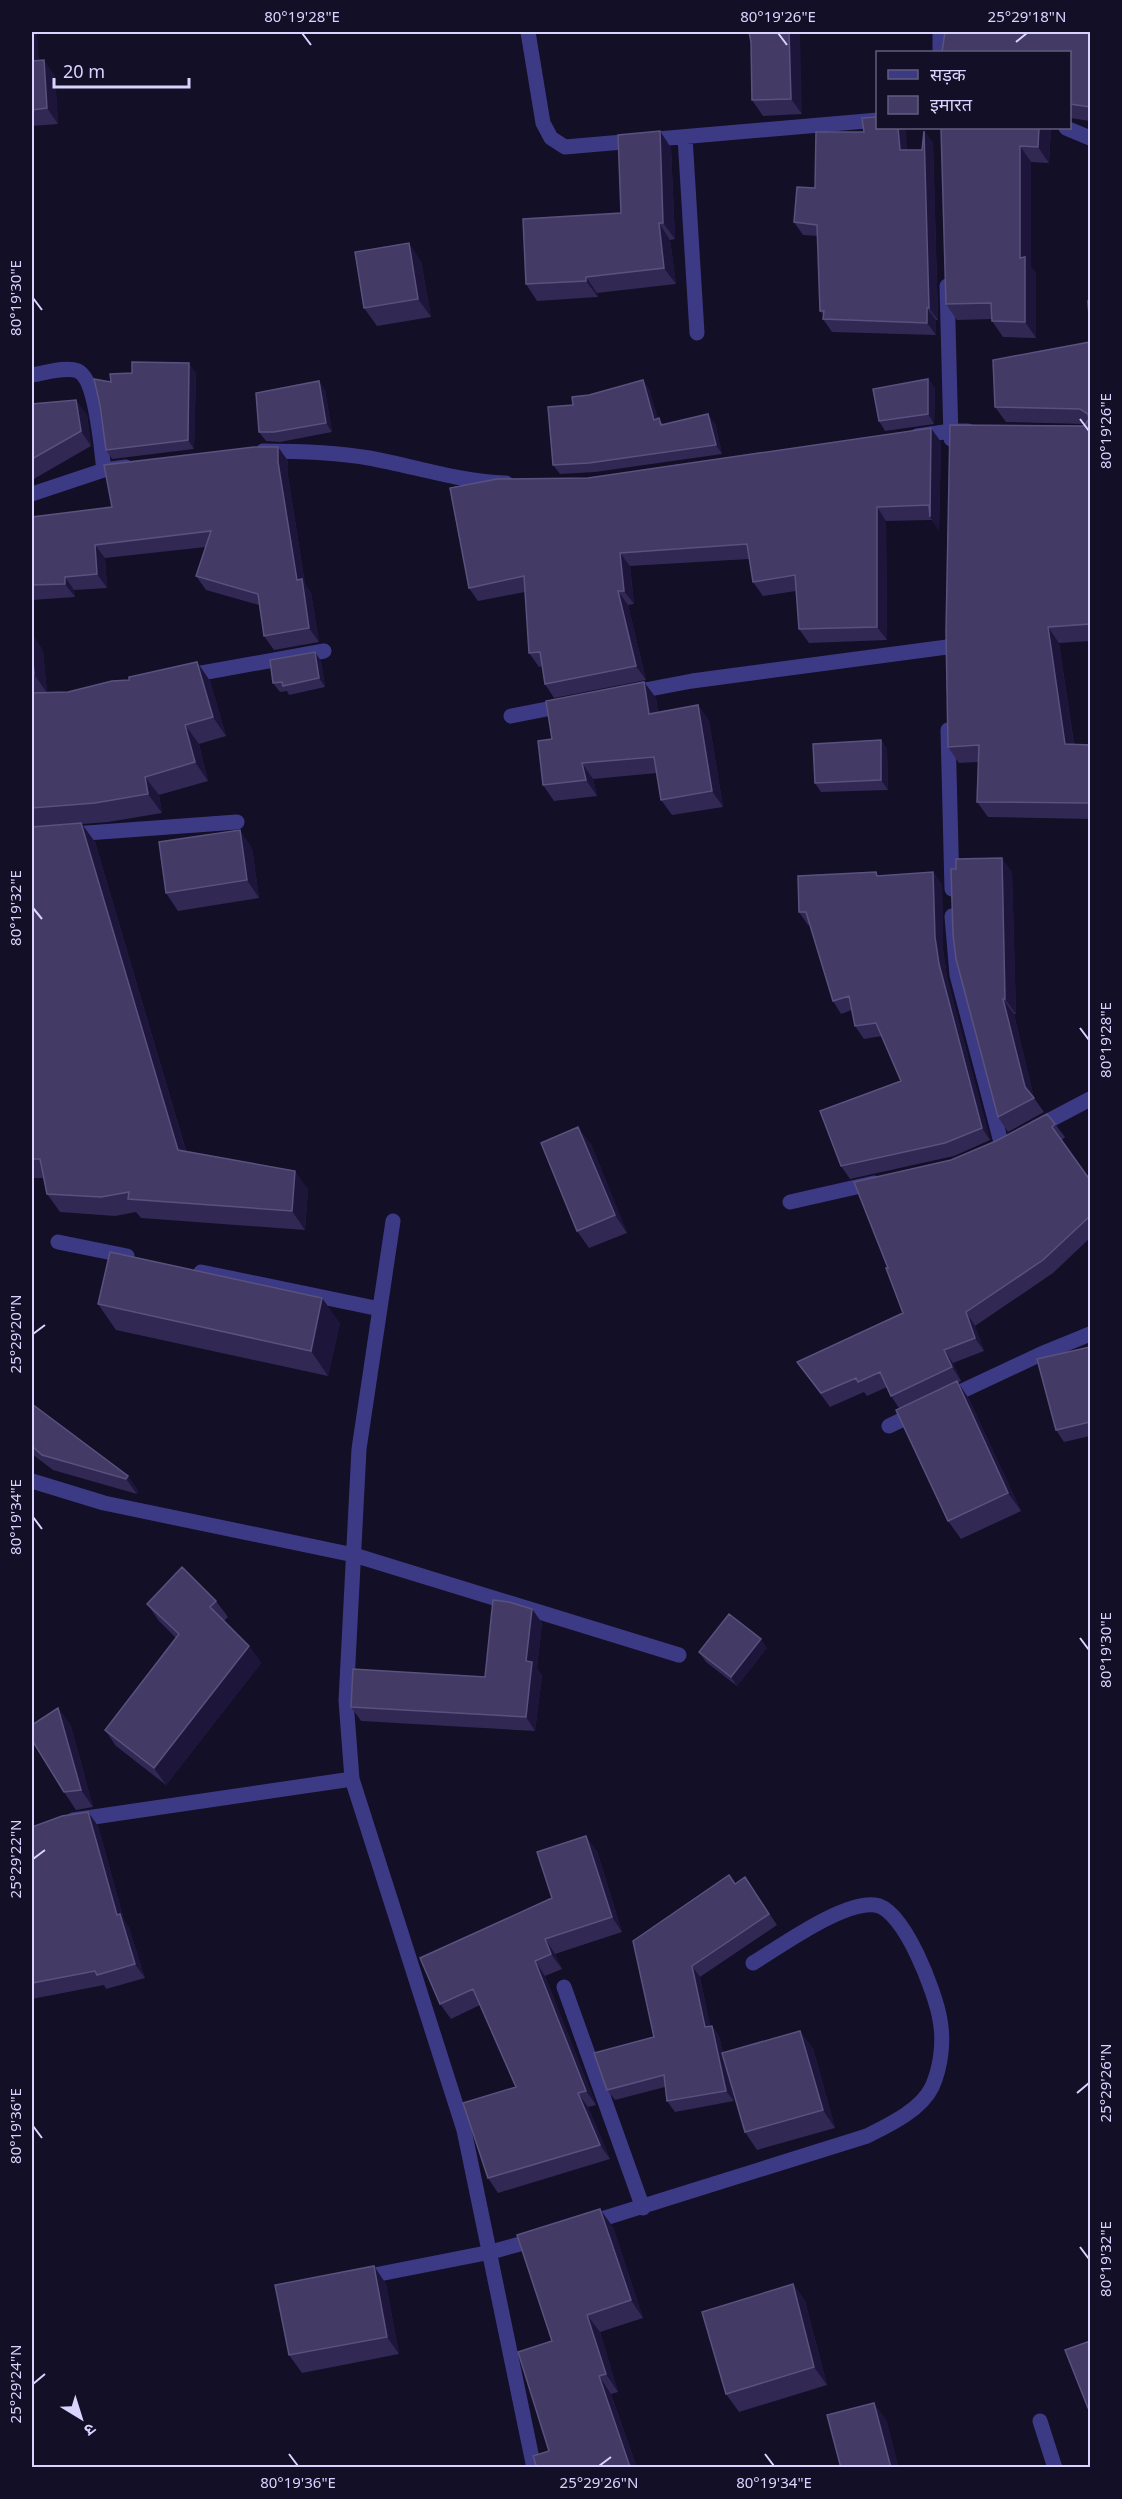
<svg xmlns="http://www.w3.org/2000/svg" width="1122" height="2499" viewBox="0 0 1122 2499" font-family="'Noto Sans','Noto Sans Devanagari',sans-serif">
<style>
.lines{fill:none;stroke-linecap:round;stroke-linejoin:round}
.minor{stroke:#3d3a85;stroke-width:15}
.wall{fill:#312854}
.shaded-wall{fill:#1d163a}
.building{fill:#433a66;stroke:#5a527e;stroke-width:1.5}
.ticks{fill:none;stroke:#d9d4ff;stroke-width:2}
.neatline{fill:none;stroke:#d9d4ff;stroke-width:2}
.ticks-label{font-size:15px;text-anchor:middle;fill:#d9d4ff}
</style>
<rect width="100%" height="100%" fill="#130f26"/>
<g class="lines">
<path class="minor" d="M528 32 543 123 551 138 565 147 878 120
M940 32V52
M1066 128 1090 138
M685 137 697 333
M947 286 951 439
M32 375C45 373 66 366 78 371 97 380 101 450 104 470
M917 436 951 431H968
M263 451C299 451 334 452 369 458 414 466 460 482 506 483
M32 494 104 470 126 467
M185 676 324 651
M629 693 692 681 947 647
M511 716 567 705
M948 730 952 889
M32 837 237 822
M952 916 957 975 1002 1146
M1035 1128 1090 1099
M790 1202 874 1183
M393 1221 359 1449 346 1701 352 1779 464 2130 534 2468
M58 1242 127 1256
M201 1272 380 1309
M945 1399 1041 1354 1090 1334
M889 1426 918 1412
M32 1481 104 1503 354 1555 679 1655
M73 1820 352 1779
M564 1987 643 2208
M589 2223 867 2136C889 2125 921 2110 932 2087 941 2067 944 2041 940 2020 936 1994 904 1908 875 1905 843 1901 781 1946 753 1963
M359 2278 491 2252 538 2239
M1040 2421 1055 2468"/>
</g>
<path class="wall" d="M32 32 39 61 55 76 58 124 32 126Z
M749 32 802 114 763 116 752 100 751 42Z
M1090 32V121L1070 118V52Z
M941 128H1051L1049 163 1031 162V267L1036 273V338L1003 337 992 321V319L957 320 946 304Z
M660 131 671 148 675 239 670 240 676 284 597 293 598 297 537 301 526 284 621 213Z
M924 131 933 143 938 320H936V335L832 332 823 319 824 316 820 311 818 236 803 235 794 222 815 188 907 150H922Z
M421 261 431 317 377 326 364 308Z
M1090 342V641L1059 643 1074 744 1090 745V819L988 817 977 802 978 762 959 763 948 747 1085 424 1006 422 995 407Z
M196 373 194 449 112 459 106 450 111 382Z
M928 379 935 388 934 424 885 431 879 421Z
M649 389 658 419 664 425 715 423 722 454 595 472 560 474 553 465 573 405Z
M325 390 332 432 280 442 266 441 259 432Z
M32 404 87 415 91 446 32 480Z
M941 442 939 530 932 520 886 521 887 640 809 643 799 629 796 591 763 596 753 582 749 559 630 566 634 604 628 605 646 680 554 698 545 684 542 666 539 667 529 653 525 592 478 601 469 588 588 478Z
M278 447 288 461V476L305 584 311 593 319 642 274 650 264 636 259 605 206 590 196 576 206 547 105 558 107 588 74 590 75 597 32 600V517L112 507Z
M32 634 43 651 47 693 68 692 129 680 197 662 210 681 226 736 199 744 208 781 159 795 162 813 108 822 82 824 95 842 186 1151 308 1189 305 1230 141 1218 136 1212 115 1216 60 1212 47 1194 44 1178H32Z
M321 661 325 687 289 695 287 691 280 692 273 683Z
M644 682 656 698 658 712 698 705 709 721 723 807 672 815 661 800 657 773 593 779 597 796 554 801 543 785 552 739Z
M881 740 887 749 888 790 821 792 815 783Z
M252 848 259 898 178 911 166 893Z
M933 872 942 885 943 949 947 977 990 1140 954 1156 850 1179 841 1166 901 1081 882 1036 864 1039 855 1026 852 1010 841 1014 833 1001 810 925H808L799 912 879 876Z
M1012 872 1016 1014H1014L1034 1098 1044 1112 1008 1132 998 1117 953 934Z
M1055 1124 1065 1137 1062 1140 1090 1180V1238L1053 1273 975 1326 984 1351 953 1363 961 1381 958 1383 969 1399 1021 1511 961 1539 948 1521 899 1408 891 1396 887 1387 867 1396 864 1392 830 1407 797 1362 903 1313 888 1268 951 1160Z
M591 1144 627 1233 589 1248 577 1231Z
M98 1304 340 1323 328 1376 116 1330Z
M1090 1347V1436L1064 1442 1056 1430Z
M32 1404 128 1476 138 1491 137 1494 53 1470 32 1454Z
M216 1601 228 1617 224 1621 249 1646 261 1663 166 1785 116 1746 105 1730 176 1638 159 1621 147 1604Z
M532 1609 542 1623 537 1668 542 1676 535 1731 361 1721 351 1707 485 1677Z
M767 1648 737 1686 706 1662 699 1652Z
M58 1708 71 1726 93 1807 76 1810 64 1792Z
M88 1812 98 1826 124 1920 129 1928 145 1978 106 1989 104 1985 32 1999V1827Z
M597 1851 622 1932 555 1954 562 1969 545 1976 596 2105 588 2107 610 2159 498 2193 488 2178 516 2087 480 2005 451 2019 440 2004 552 1898Z
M745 1877 777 1925 700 1977 710 2026H712L719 2036 723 2053 813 2048 835 2128 757 2150 745 2132 725 2063 734 2101 675 2112 667 2101 665 2087 615 2100 607 2090 654 2037 735 1884Z
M613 2227 643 2318 600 2332 618 2392 611 2394 637 2468H537L549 2451Z
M374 2266 386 2284 399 2354 302 2373 289 2355Z
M793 2284 805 2301 827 2385 739 2412 726 2394Z"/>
<path class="shaded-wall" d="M32 32H37L40 77 32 65Z
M789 32H800L802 114 791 99Z
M44 60 55 76 58 124 47 108Z
M898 128H906L908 162 900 150Z
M1039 128H1051L1049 163 1038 147Z
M660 131 671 148 675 239 663 223Z
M924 131 933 143 938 320 929 308Z
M1020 146 1031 162V267L1036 273V338L1025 322 1020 258Z
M659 223 670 240 676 284 664 268Z
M409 243 421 261 431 317 418 299Z
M586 277 597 293 598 297 586 281Z
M927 308 936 320V335L927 323Z
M189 363 196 373 194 449 188 440Z
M928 379 935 388 934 424 928 414Z
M643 380 649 389 661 429 654 420Z
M319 381 325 390 332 432 326 423Z
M76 400 87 415 91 446 81 431Z
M708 414 715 423 722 454 716 445Z
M931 428 941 442 939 530 930 517Z
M278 447 288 461V476L305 584 311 593 319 642 309 628 297 580 278 462Z
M877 507 886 521 887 640 877 627Z
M95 545 105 558 107 588 97 574Z
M620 553 630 566 634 604 624 591Z
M65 577 74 590 75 597 65 584Z
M618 591 628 605 646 680 636 666Z
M1048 627 1059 643 1076 760 1065 744Z
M32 634 43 651 47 693 34 674Z
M315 652 321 661 325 687 319 678Z
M197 662 210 681 226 736 213 717Z
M644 682 656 698 660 730 649 714Z
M698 705 709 721 723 807 712 791Z
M185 725 199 744 208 781 195 762Z
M881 740 887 749 888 790 881 780Z
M582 763 593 779 597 796 586 780Z
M145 777 159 795 162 813 148 794Z
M81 823 95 842 191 1169 178 1150Z
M240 830 252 848 259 898 247 880Z
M1002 858 1012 872 1016 1014 1005 999Z
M933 872 942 885 943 949 947 977 990 1140 982 1128 939 964 935 937Z
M1003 999 1014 1014 1034 1098 1025 1087Z
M578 1127 591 1144 627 1233 615 1215Z
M295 1171 308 1189 305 1230 292 1211Z
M322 1298 340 1323 328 1376 311 1351Z
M966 1312 975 1326 984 1351 975 1338Z
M944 1350 953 1363 961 1381 952 1367Z
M957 1381 969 1399 1021 1511 1008 1493Z
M128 1476 138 1491 137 1494 126 1479Z
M532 1609 542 1623 537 1668 542 1676 535 1731 526 1717V1661Z
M761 1639 767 1648 737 1686 731 1677Z
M249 1646 261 1663 166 1785 154 1768Z
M58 1708 71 1726 93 1807 81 1790Z
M88 1812 98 1826 124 1920 129 1928 145 1978 135 1964 117 1915Z
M586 1836 597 1851 622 1932 612 1917Z
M545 1939 555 1954 562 1969 551 1954Z
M535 1961 545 1976 596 2105 586 2091Z
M692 1966 700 1977 713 2038 705 2027Z
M712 2026 719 2036 734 2101 726 2091Z
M800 2031 813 2048 835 2128 823 2110Z
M578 2093 588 2107 610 2159 600 2145Z
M600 2209 613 2227 643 2318 631 2300Z
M374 2266 386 2284 399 2354 387 2337Z
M793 2284 805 2301 827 2385 814 2367Z
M587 2315 600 2332 618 2392 606 2374Z
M599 2376 611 2394 637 2468 630 2467Z
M874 2403 887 2421 899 2468H891Z"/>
<path class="building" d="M749 32H789L791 99 752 100 751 42Z
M945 32H1090V107L1070 104V52H942Z
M44 60 47 108 32 110V61Z
M878 117V128H898L900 150H922L924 131 929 308H927V323L823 319 824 311H820L817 225 794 222 797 187 815 188 816 132H864L862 118Z
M941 128H1039L1038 147 1020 146V258L1025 257V322L992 321 991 303 946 304Z
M660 131 663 223H659L664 268 586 277V281L526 284 523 219 621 213 618 135Z
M409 243 418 299 364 308 355 252Z
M1088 301H1090V332Z
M1090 342V624L1048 627 1065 744 1090 745V803L977 802 979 745 948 747 946 631 950 425 1084 426 1089 419 1088 414 1080 409 995 407 993 360Z
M132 362 189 363 188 440 106 450 100 405 94 379 111 382 110 374 132 373Z
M928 379V414L879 421 873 389Z
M643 380 654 420 659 418 661 425 708 414 716 445 589 463 553 465 548 407 573 405 572 397 589 395Z
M319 381 326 423 274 432H259L256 393Z
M76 400 81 431 32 459V404Z
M931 428 930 517 929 505 877 507V627L799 629 795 575 753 582 747 544 620 553 624 591H618L636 666 545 684 540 652 529 653 524 576 469 588 450 488 497 479 588 478Z
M254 447H278V462L297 580 302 579 309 628 264 636 258 594 196 576 211 531 95 545 97 574 65 577V584L32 585V517L112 507 104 465Z
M32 648 34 674H32Z
M315 652 319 678 283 686 282 682 273 683 270 660Z
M197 662 213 717 185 725 195 762 145 777 148 794 95 803 32 808V693L68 692 112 681 129 680V677Z
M644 682 649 714 698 705 712 791 661 800 654 757 582 763 586 780 543 785 538 741 552 739 546 701Z
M881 740V780L815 783 813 744Z
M81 823 178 1150 295 1171 292 1211 128 1199 129 1192 101 1197 47 1194 40 1159H32V827Z
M240 830 247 880 166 893 159 842Z
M1002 858 1005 999H1003L1025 1087 1034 1098 998 1117 956 959 953 934 951 869H956V859Z
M876 872 877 876 933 872 935 937 939 964 982 1128 945 1143 841 1166 820 1111 901 1081 876 1023 855 1026 849 996 833 1001 806 912H799L798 876Z
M1047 1114 1055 1124 1052 1127 1090 1180V1216L1043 1260 966 1312 975 1338 944 1350 952 1367 891 1396 880 1372 858 1382 856 1378 821 1393 797 1362 903 1313 886 1268H888L854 1182 951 1160 996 1141Z
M578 1127 615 1215 577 1231 541 1143Z
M110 1252 322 1298 311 1351 98 1304Z
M1090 1347V1422L1056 1430 1037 1359Z
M957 1381 1008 1493 948 1521 896 1410Z
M32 1404 128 1476 126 1479 42 1455 32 1446Z
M182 1567 216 1601 210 1607 249 1646 154 1768 105 1730 179 1634 147 1604Z
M493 1600 509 1602 532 1609 526 1661 532 1662 526 1717 351 1707 353 1669 485 1677Z
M729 1614 761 1639 731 1677 699 1652Z
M58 1708 81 1790 64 1792 32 1740V1725Z
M88 1812 117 1915 120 1914 135 1964 97 1975 95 1971 32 1983V1827L62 1816Z
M586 1836 612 1917 545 1939 551 1954 535 1961 586 2091 578 2093 600 2145 488 2178 463 2103 516 2087 473 1989 440 2004 420 1958 552 1898 537 1852Z
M729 1875 735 1884 745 1877 769 1914 692 1966 705 2027 712 2026 726 2091 667 2101 664 2075 607 2090 594 2053 654 2037 633 1941Z
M800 2031 823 2110 745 2132 722 2053Z
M600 2209 631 2300 587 2315 606 2374 599 2376 630 2467 537 2468 533 2456 549 2451 518 2352 552 2341 517 2235Z
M374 2266 387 2337 289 2355 275 2285Z
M793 2284 814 2367 726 2394 702 2312Z
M1090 2341V2407L1088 2408 1065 2350Z
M874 2403 891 2468H841L827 2415Z"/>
<path class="ticks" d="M302 33 311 45M778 33 787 45M1016 42 1027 33M33 298 42 310M1080 419 1089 431M33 908 42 919M1080 1028 1089 1040M33 1334 45 1325M33 1517 42 1529M1080 1638 1089 1650M33 1859 45 1850M1077 2093 1089 2083M33 2126 42 2138M1080 2247 1089 2259M33 2384 45 2374M289 2454 298 2466M765 2454 774 2466M599 2466 611 2457"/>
<rect width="1122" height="2499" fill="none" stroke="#130f26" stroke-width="66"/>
<rect x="876" y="51" width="195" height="78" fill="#130f26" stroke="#625e7d" stroke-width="1.5"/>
<rect x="888" y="70" width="30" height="9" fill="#3d3a85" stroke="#625e7d" stroke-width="1.5"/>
<text x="930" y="81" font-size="18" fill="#d9d4ff">सड़क</text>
<rect x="888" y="96" width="30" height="18" fill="#433a66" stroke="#625e7d" stroke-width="1.5"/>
<text x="930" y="111" font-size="18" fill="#d9d4ff">इमारत</text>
<g transform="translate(81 2418) rotate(142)" stroke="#130f26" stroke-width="4.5" paint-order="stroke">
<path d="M0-4.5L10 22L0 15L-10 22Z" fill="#d9d4ff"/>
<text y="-9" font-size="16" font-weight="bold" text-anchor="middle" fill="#d9d4ff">उ</text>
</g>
<path d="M54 78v9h135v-9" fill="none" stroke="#d9d4ff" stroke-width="3"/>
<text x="63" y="78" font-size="18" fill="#d9d4ff" stroke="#130f26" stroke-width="4.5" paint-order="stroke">20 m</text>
<rect x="33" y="33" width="1056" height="2433" class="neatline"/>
<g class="ticks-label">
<text x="302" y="22">80°19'28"E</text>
<text x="778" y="22">80°19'26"E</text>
<text x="1027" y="22">25°29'18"N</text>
<text transform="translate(16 298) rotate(-90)" y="5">80°19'30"E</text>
<text transform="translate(1106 431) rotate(-90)" y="5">80°19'26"E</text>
<text transform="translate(16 908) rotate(-90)" y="5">80°19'32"E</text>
<text transform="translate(1106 1040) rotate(-90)" y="5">80°19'28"E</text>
<text transform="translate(16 1334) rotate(-90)" y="5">25°29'20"N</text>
<text transform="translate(16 1517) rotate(-90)" y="5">80°19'34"E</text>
<text transform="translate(1106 1650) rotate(-90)" y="5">80°19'30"E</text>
<text transform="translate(16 1859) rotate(-90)" y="5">25°29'22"N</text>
<text transform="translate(1106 2083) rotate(-90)" y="5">25°29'26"N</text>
<text transform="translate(16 2126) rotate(-90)" y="5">80°19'36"E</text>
<text transform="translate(1106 2259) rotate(-90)" y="5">80°19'32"E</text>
<text transform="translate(16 2384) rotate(-90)" y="5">25°29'24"N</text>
<text x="298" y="2488">80°19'36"E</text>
<text x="599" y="2488">25°29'26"N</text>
<text x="774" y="2488">80°19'34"E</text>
</g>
</svg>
